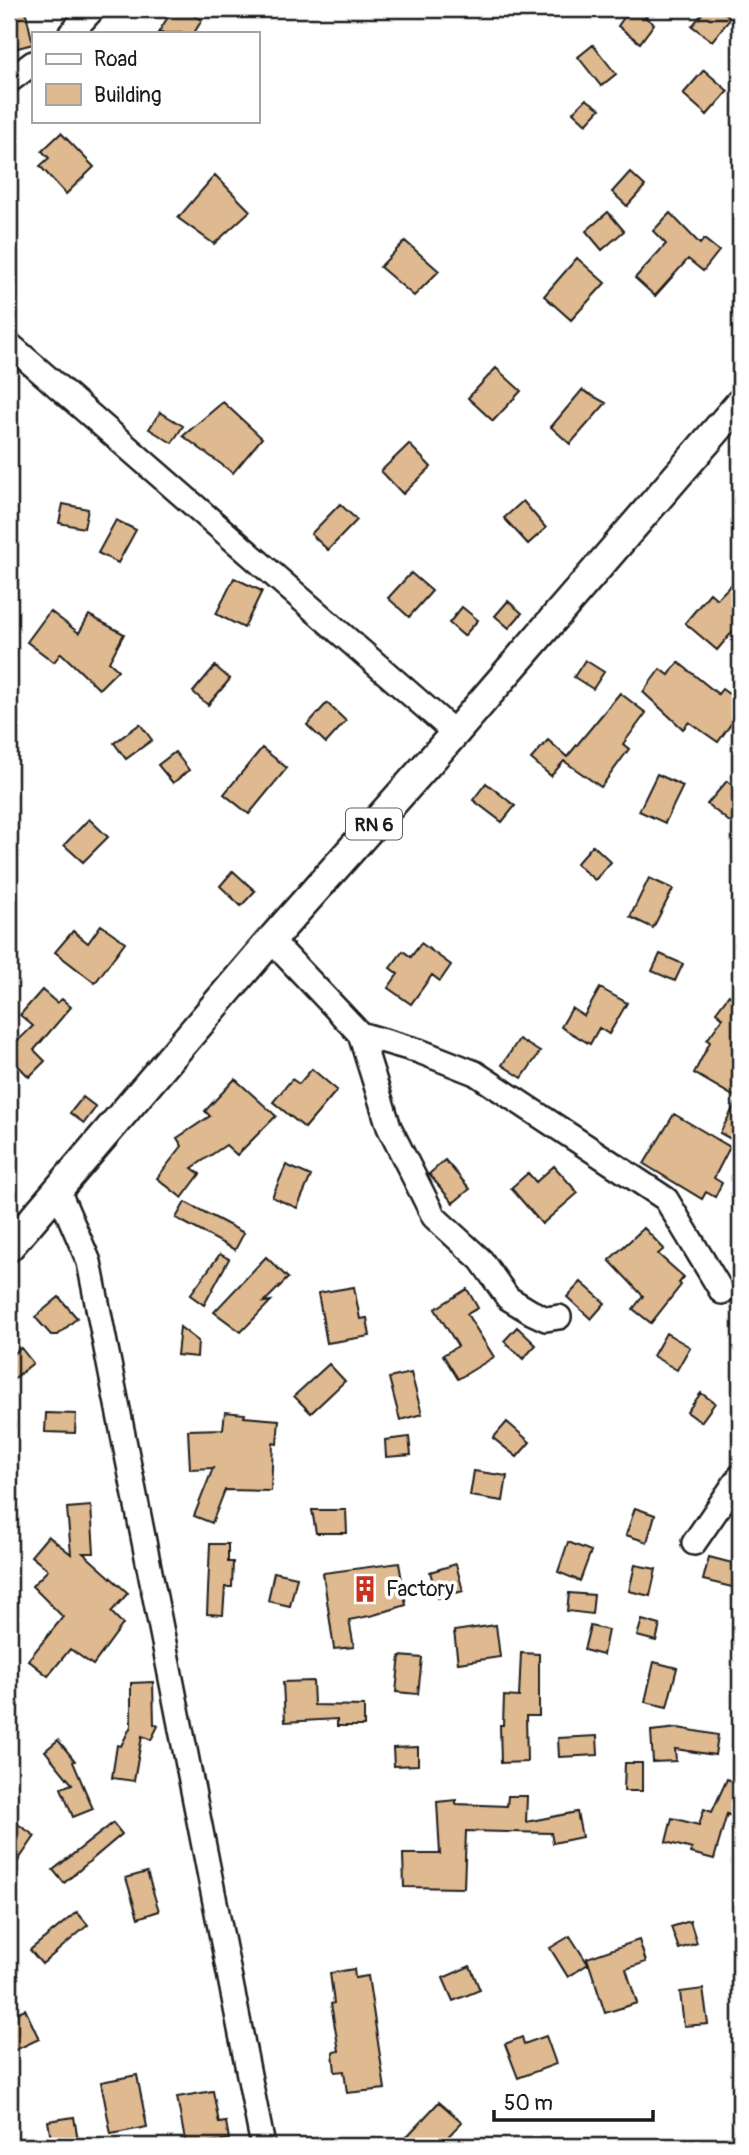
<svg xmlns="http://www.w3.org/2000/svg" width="749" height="2155" viewBox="0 0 749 2155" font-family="Pangolin,sans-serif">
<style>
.building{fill:#dfba90;stroke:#1c1c1c;stroke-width:2}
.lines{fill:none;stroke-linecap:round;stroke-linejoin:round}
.minor-casing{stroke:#1c1c1c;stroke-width:28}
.major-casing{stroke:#1c1c1c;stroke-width:33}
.minor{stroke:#fff;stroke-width:23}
.major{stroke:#fff;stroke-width:28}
.labels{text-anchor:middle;stroke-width:7;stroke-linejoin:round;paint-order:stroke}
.shield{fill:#fff;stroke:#606060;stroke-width:2}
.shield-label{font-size:19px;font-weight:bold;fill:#1c1c1c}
.poi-label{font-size:21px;fill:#1c1c1c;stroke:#fff;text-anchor:start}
</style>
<rect width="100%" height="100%" fill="#fff"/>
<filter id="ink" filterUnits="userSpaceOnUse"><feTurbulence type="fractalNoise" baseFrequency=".0143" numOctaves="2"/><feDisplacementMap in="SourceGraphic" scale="14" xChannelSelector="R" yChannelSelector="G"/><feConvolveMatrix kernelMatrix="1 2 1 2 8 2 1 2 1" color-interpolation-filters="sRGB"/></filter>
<g filter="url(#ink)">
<path class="building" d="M9 9H25L33 44 14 49 9 29Z
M173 9H183L202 20 194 33H158Z
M630 9H652L645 17 654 24 640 43 618 26Z
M706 9H720L731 18 712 41 692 26Z
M593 45 616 74 601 86 578 57Z
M704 70 728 91 707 115 683 94Z
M586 99 600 109 586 124 573 112Z
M61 133 94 167 66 194 40 166 49 158 42 151Z
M630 172 645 186 627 206 612 192Z
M215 175 250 211 214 244 178 218Z
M608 212 624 231 602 250 586 231Z
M670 213 700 244 704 239 719 251 703 271 688 259 655 296 635 278 666 244 653 231Z
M405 241 439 271 414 296 380 267Z
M577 258 605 283 571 320 544 296Z
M496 368 521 391 493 421 468 398Z
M582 390 606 403 570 444 551 427Z
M223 402 262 438 233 473 183 436Z
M160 412 183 426 172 443 149 429Z
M409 444 431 467 403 494 381 471Z
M523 501 546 528 528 544 504 518Z
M63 504 88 509 84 528 59 523Z
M340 504 357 520 328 550 311 534Z
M116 520 136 530 118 563 98 553Z
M411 573 432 591 409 617 388 598Z
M740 576V623L717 650 685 623 710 593 717 599Z
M234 578 262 591 244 628 216 614Z
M508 601 522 613 509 628 495 616Z
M462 607 478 620 464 636 449 623Z
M50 611 79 633 89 615 124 634 109 662 118 670 99 689 61 653 54 662 27 642Z
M585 660 604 672 593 689 574 677Z
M678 662 718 694 722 689 729 694 740 679V711L718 742 689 722 683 729 643 692 660 669 669 675Z
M215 666 230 679 208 705 193 692Z
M620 693 646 713 623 744 629 749 601 787 564 761 551 776 531 759 548 740 567 757Z
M327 703 346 721 326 743 307 725Z
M140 724 152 740 126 759 114 743Z
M262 748 287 768 249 814 224 794Z
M175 752 189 770 173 783 158 765Z
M657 774 683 786 665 823 639 811Z
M727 781 740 792V813L731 823 707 804Z
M486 783 515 806 502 822 473 800Z
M89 819 108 837 83 862 64 845Z
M593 845 611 862 595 880 576 864Z
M233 871 255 891 241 906 220 886Z
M649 878 673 889 653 928 630 917Z
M101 925 125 942 95 983 55 952 73 931 88 943Z
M421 943 451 965 440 981 432 975 411 1004 388 988 398 974 390 968 403 951 411 957Z
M660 954 683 964 675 981 652 971Z
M600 988 627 1003 609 1034 599 1028 590 1044 561 1027 572 1008 584 1016Z
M42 990 57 1003 62 999 71 1007 34 1050 45 1061 29 1077 9 1056V1049L33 1026 20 1015Z
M729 995 737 1001 740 996V1144L720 1133 738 1099 694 1073 710 1042 707 1040 723 1018 716 1012Z
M519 1039 540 1052 522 1078 502 1065Z
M312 1069 337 1090 305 1128 273 1102 292 1079 299 1084Z
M235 1079 276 1116 237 1155 226 1145 192 1168 200 1174 182 1198 157 1178 182 1146 177 1138 210 1116 205 1111Z
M83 1097 96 1107 84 1123 70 1113Z
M674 1114 730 1147 714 1178 722 1183 715 1197 706 1192 702 1199 644 1164Z
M445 1160 470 1189 453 1203 429 1174Z
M286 1165 311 1176 297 1208 272 1197Z
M554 1166 578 1193 542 1224 511 1188 528 1173 536 1182Z
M185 1202 244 1233 235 1250 176 1218Z
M644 1228 664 1249 658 1254 684 1277 679 1283 681 1285 651 1323 633 1309 643 1296 609 1260Z
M220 1254 229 1259 204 1305 190 1295Z
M266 1257 288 1278 264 1302 271 1301 241 1332 214 1312Z
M581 1282 605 1303 591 1319 567 1297Z
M354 1287 360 1319 367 1318 370 1336 327 1343 318 1293Z
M467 1289 478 1308 467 1314 494 1357 458 1379 443 1355 458 1346 435 1309Z
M59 1297 77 1318 58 1335H51L35 1317Z
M180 1327 198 1341 197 1357 177 1355Z
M517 1327 536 1345 523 1359 504 1341Z
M666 1333 690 1347 677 1370 653 1356Z
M21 1348 33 1363 9 1383V1357Z
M329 1364 345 1381 311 1413 294 1396Z
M411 1373 422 1414 400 1420 389 1378Z
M701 1393 715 1403 701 1422 687 1412Z
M225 1412 245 1414 244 1417 279 1420 277 1444 273 1443 271 1491 225 1490 212 1523 194 1516 213 1468 190 1469 188 1430 223 1429Z
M46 1413 76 1414 75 1433 45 1432Z
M507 1422 530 1442 517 1457 493 1438Z
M409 1437 411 1455 386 1457 385 1440Z
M474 1471 507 1476 503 1501 470 1496Z
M91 1506 94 1553H83L128 1593 111 1612 123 1624 93 1665 70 1649 48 1676 28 1660 63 1617 32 1586 48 1570 31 1556 48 1536 71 1554 67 1508Z
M635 1508 655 1515 647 1542 626 1535Z
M312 1510H346L347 1533H316Z
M568 1542 591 1551 580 1581 558 1572Z
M210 1544H228V1562H233L232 1587H225L223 1615 207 1614Z
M709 1557 740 1565V1589L703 1580Z
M399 1563 406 1605 374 1615 349 1620 354 1647 334 1649 323 1573Z
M456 1564 463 1591 438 1598 430 1572Z
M635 1565 656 1569 650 1596 629 1591Z
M274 1572 297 1577 290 1606 268 1601Z
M569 1593 594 1595 592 1614 567 1611Z
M642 1620 660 1625 656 1641 637 1636Z
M496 1625 500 1657 458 1663 454 1631Z
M590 1626 608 1630 603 1655 584 1650Z
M521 1653 539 1654V1716H526L527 1762 501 1763 500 1725H503L504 1696 519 1697Z
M400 1656 422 1658 418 1694 396 1692Z
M654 1662 677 1668 667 1707 645 1702Z
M313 1681 314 1705 364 1706V1726H337V1719L285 1722 283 1682Z
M153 1682 154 1724 158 1726 151 1740 142 1736 134 1781 112 1778 117 1745 121 1746 131 1726V1683Z
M678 1728 718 1735 715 1755 675 1749 676 1761 653 1762 651 1731Z
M597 1736 598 1755 559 1757 558 1738Z
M58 1740 75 1761 73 1762 93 1809 73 1817 61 1788 72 1784 45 1751Z
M418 1747V1765L394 1766 393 1748Z
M625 1763H642V1791H624Z
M727 1779 740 1784V1794L731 1816 727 1814 714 1859 691 1853 692 1849 666 1842 672 1818 699 1825 704 1809 712 1812Z
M508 1796H527L526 1822 577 1812 582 1837 553 1843 551 1833 466 1831 464 1888 404 1887 403 1854H440L437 1802 456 1800V1804L507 1806Z
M9 1818 35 1836 9 1874Z
M113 1823 122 1834 64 1883 53 1870Z
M147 1872 159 1911 138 1918 126 1878Z
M77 1912 88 1925 42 1964 30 1950Z
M690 1921 697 1943 679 1949 671 1927Z
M570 1936 588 1964 568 1977 550 1948Z
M639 1940 646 1962 626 1969 637 2003 605 2013 587 1958Z
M470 1966 480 1990 453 2001 443 1978Z
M354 1969 355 1978 368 1976 385 2089 347 2093 344 2071 335 2072 333 2052 339 2051 331 2004 334 2003 330 1973Z
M703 1989 708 2024 684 2026 680 1992Z
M25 2009 39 2039 9 2053V2016Z
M546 2036 556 2064 518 2078 505 2044 522 2037 524 2044Z
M137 2075 147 2127 111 2134 101 2082Z
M213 2091 219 2123 226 2122 229 2139 186 2146 177 2097Z
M439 2102 462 2122 439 2146H398Z
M74 2117 79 2146H52L48 2121Z"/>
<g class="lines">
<defs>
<path id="minor" d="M71 33 93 9
M9 81 33 63
M9 344 455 733
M271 940 360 1034 419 1051 475 1073 666 1199 722 1292
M360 1034 389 1127 434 1217 481 1260 508 1298 531 1312 546 1319 559 1317
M58 1190 89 1262 263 2146
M694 1543 740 1476"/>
<path id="major" d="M9 1247 271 940 455 733 740 403"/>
</defs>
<use href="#minor" class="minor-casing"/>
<use href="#major" class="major-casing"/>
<use href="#minor" class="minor"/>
<use href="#major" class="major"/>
</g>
</g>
<defs>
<symbol id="building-bare" viewBox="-9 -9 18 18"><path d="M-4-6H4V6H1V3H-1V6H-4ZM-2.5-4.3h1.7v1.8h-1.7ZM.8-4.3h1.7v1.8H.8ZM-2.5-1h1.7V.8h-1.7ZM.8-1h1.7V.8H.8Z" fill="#c8321e" stroke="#fff" stroke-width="2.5" paint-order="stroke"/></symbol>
</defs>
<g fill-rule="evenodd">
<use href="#building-bare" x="346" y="1570" width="38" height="38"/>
</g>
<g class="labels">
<rect class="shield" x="346" y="808.5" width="56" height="31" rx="5"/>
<g class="shield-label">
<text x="374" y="831">RN 6</text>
</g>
<g class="poi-label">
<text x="386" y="1596">Factory</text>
</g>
</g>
<rect width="749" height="2155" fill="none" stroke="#fff" stroke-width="35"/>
<rect x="18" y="18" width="714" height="2120" fill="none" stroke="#1c1c1c" stroke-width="2.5" filter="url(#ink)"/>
<rect x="32" y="32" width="228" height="91" fill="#ffffff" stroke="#a4a4a4" stroke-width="2"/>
<rect x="46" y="54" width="35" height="10" fill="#ffffff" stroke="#a4a4a4" stroke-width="2"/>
<text x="94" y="66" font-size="21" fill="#1c1c1c">Road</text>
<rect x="46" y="84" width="35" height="21" fill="#dfba90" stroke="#a4a4a4" stroke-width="2"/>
<text x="94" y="102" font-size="21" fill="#1c1c1c">Building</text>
<path d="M494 2110v10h159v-10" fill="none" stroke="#1c1c1c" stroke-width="3.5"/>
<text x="504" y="2110" font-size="21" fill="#1c1c1c" stroke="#ffffff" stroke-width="5" paint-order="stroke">50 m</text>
</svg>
